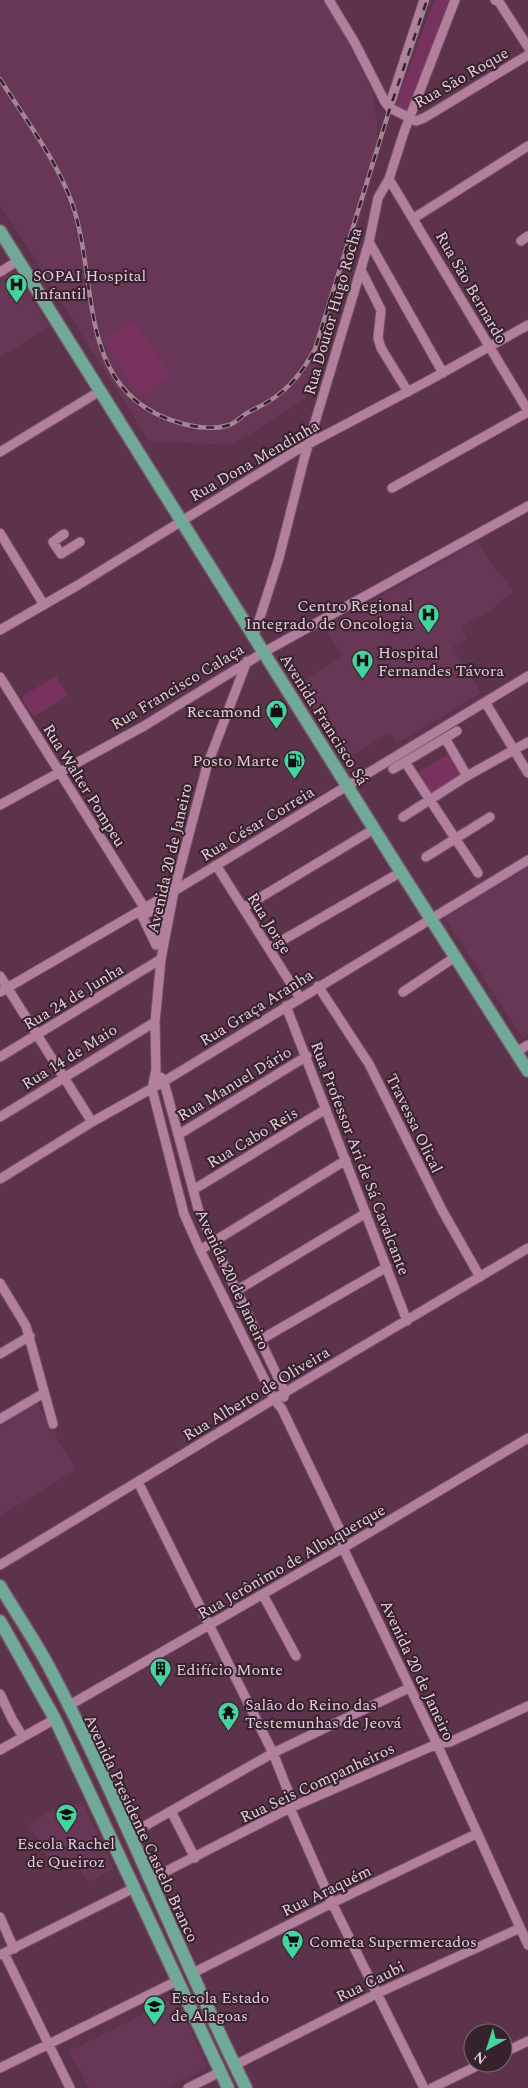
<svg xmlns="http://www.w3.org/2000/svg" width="528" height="2088" viewBox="0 0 528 2088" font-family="Spectral,serif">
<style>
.built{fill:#693756}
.green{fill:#77325d}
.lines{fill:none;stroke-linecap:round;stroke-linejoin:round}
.minor-casing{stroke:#755167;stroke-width:11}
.major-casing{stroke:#755167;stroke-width:15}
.minor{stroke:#b2809d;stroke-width:9}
.major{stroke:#71a998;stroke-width:12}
.rail-casing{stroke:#a68397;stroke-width:4.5}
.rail{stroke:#36222d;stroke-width:2.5;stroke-dasharray:8;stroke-linecap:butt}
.labels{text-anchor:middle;stroke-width:4;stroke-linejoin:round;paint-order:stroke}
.street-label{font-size:16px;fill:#e7cbda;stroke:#36222d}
.poi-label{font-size:16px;fill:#e7cbda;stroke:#36222d;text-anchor:start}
</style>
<rect width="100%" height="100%" fill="#5d324b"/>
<path class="built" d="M0 0H324L342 28 372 91 377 120V138L383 142 306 399 232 445 149 441 0 205Z
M12 272H15L49 327 0 357V279Z
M478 541 491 562 514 592 497 603 498 605 461 628 467 639 453 647 481 693 397 744 390 733 344 760 297 684 342 657 324 628Z
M528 867V1035L523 1038 444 917Z
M37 1403 76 1470 0 1516V1426Z
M82 1801 114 1869 88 1882 74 1858 53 1869 29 1823 53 1808 57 1814Z
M175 1998 207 2065 206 2069 167 2088H89L69 2051Z"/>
<path class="green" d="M434 0H450L408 112 395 107Z
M134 321 171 377 139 397 103 340Z
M56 676 68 695 34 717 21 697Z
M451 752 464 773 430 794 417 773Z"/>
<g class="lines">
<defs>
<path id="minor" d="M329 0 355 43 385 102 390 108 416 121 424 118 528 55
M495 0 499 2 528 47
M389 107 424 0
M389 179 528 411
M414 218 528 146
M521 241 528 236
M369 242 443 373
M361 270 381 310 378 338 381 348 408 392
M0 272 19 260
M0 452 100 391
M392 488 528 412
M0 533 44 605
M64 534 53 542 61 554 80 542
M0 630 78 585 297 450 426 382 528 325
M254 636 279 558 304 459 369 242 378 198 389 179 404 132 455 0
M247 661 207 766 174 891 161 959 155 1022 156 1070 152 1089 184 1214 200 1250 274 1399 282 1409 341 1532 343 1548 437 1744 528 1945
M0 677 144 907
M485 702 528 773
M445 738 467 776
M405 762 478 873
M393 769 457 731
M0 805 144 726 264 652 528 506
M403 817 467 776 528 742
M426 857 490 817
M216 865 300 998
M164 904 160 944 156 945 142 916Z
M243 908 374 829
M269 948 401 872
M0 976 92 1122
M318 986 369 1064 442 1210 480 1277
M0 992 174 891 528 676
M403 992 455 957
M286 1006 407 1321
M516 1052 528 1045
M0 1057 161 959
M161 1077 164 1082 199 1212 285 1392 284 1397
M0 1117 155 1022
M178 1135 307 1056
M0 1179 92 1122 158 1085 528 860
M193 1190 326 1109
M200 1250 346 1160
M0 1283 26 1326 53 1424
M236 1291 366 1213
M260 1340 387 1267
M0 1354 30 1336
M0 1419 44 1393
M138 1482 273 1753 290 1796V1808L332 1903 424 2088
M0 1565 274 1399 528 1248
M263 1595 296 1656
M0 1694 12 1719 23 1737
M68 1706 343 1548 528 1438
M0 1750 55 1719
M171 1811 195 1858
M129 1835 273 1753 409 1688
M149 1880 290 1808 437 1744 450 1742 528 1706
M0 1917 14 1949
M4 1953 70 2088
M0 1955 134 1888
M191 1974 332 1903 476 1834
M503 2053 528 2041
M235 2065 378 1993 520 1928
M0 2068 177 1981
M188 2088 220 2072
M432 2088 483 2063"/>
<path id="major" d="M0 231 401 872 528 1071
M0 1586C16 1613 34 1639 49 1667 122 1804 177 1950 246 2088
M0 1621 55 1719 228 2088"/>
</defs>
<use href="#minor" class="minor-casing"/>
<use href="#major" class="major-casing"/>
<use href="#minor" class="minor"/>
<use href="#major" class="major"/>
<defs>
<path id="rail" d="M0 79C25 119 56 159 72 203 100 284 74 393 180 423 194 427 214 430 229 425 234 424 240 418 244 415 253 409 262 406 271 400 291 387 304 370 315 349L390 108 427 0"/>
</defs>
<use href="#rail" class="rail-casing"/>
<use href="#rail" class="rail"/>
</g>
<defs>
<symbol id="hospital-pin" viewBox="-11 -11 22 30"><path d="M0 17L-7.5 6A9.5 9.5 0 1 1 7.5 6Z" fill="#44d49f" stroke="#36222d"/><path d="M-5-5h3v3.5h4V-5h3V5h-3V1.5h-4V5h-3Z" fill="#111"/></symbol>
<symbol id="shop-pin" viewBox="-11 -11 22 30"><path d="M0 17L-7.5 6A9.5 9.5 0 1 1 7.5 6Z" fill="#44d49f" stroke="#36222d"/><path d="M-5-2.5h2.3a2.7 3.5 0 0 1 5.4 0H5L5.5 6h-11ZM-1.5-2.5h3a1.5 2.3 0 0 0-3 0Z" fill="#111"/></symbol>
<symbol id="fuel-pin" viewBox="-11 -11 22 30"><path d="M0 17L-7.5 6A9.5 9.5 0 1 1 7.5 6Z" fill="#44d49f" stroke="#36222d"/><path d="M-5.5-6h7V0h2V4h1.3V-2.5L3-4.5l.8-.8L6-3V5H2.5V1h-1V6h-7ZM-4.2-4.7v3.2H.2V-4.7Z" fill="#111"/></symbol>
<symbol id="building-pin" viewBox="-11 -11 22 30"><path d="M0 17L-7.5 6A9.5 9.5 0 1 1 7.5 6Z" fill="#44d49f" stroke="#36222d"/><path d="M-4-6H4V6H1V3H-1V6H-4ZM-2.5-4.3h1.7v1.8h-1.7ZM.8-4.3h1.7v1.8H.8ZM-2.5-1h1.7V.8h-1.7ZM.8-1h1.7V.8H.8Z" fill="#111"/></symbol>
<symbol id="temple-pin" viewBox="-11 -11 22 30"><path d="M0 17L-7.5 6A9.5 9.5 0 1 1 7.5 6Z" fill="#44d49f" stroke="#36222d"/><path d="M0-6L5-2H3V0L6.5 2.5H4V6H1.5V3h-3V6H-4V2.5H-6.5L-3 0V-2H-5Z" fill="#111"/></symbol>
<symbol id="school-pin" viewBox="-11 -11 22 30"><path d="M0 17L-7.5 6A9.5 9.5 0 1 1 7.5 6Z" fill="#44d49f" stroke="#36222d"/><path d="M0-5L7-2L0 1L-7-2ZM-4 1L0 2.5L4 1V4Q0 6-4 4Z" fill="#111"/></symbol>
<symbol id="supermarket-pin" viewBox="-11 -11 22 30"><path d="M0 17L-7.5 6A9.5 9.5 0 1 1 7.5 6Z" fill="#44d49f" stroke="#36222d"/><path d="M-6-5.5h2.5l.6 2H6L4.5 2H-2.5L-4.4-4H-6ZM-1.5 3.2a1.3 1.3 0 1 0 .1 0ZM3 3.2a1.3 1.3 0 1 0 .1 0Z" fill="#111"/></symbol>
</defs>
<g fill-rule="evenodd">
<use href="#hospital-pin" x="4" y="272" width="25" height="34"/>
<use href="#hospital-pin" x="416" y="602" width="25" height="34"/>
<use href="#hospital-pin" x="350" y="648" width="25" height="34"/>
<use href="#shop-pin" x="264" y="698" width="25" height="34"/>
<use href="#fuel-pin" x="282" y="748" width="25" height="34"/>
<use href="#building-pin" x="148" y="1656" width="25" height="34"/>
<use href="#temple-pin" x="216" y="1700" width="25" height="34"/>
<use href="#school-pin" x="54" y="1802" width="25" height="34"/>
<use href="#supermarket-pin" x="280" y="1928" width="25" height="34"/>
<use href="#school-pin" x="142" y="1994" width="25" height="34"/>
</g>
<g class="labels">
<g class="street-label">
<text transform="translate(461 77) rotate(-30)" y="6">Rua São Roque</text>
<text transform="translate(472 287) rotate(60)" y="6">Rua São Bernardo</text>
<text transform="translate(332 311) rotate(-74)" y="6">Rua Doutor Hugo Rocha</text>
<text transform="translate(254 460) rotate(-30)" y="6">Rua Dona Mendinha</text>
<text transform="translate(177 686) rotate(-31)" y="6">Rua Francisco Calaça</text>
<text transform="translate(325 719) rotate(58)" y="6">Avenida Francisco Sá</text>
<text transform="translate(85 785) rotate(58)" y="6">Rua Walter Pompeu</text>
<text transform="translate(257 823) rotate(-31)" y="6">Rua César Correia</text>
<text transform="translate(169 858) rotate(-77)" y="6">Avenida 20 de Janeiro</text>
<text transform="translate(270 923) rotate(58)" y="6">Rua Jorge</text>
<text transform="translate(73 996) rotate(-31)" y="6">Rua 24 de Junha</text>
<text transform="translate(256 1007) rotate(-32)" y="6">Rua Graça Aranha</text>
<text transform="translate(69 1056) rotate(-32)" y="6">Rua 14 de Maio</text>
<text transform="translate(234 1083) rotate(-31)" y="6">Rua Manuel Dário</text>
<text transform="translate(415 1123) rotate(64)" y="6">Travessa Olical</text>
<text transform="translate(252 1137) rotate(-31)" y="6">Rua Cabo Reis</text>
<text transform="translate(361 1158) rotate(69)" y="6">Rua Professor Ari de Sá Cavalcante</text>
<text transform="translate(233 1279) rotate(65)" y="6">Avenida 20 de Janeiro</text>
<text transform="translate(256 1393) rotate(-31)" y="6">Rua Alberto de Oliveira</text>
<text transform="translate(291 1561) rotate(-30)" y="6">Rua Jerônimo de Albuquerque</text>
<text transform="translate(418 1670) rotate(65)" y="6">Avenida 20 de Janeiro</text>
<text transform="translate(317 1782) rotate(-25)" y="6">Rua Seis Companheiros</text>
<text transform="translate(142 1828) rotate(65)" y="6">Avenida Presidente Castelo Branco</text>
<text transform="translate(326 1890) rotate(-26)" y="6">Rua Araquém</text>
<text transform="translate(370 1981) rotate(-26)" y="6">Rua Caubi</text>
</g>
<g class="poi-label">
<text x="33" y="281">SOPAI Hospital<tspan x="33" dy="18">Infantil</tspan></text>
<text x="413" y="611" text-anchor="end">Centro Regional<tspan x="413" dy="18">Integrado de Oncologia</tspan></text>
<text x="378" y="658">Hospital<tspan x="378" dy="18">Fernandes Távora</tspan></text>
<text x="261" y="717" text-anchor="end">Recamond</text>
<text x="279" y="766" text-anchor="end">Posto Marte</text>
<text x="176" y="1675">Edifício Monte</text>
<text x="245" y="1710">Salão do Reino das<tspan x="245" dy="18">Testemunhas de Jeová</tspan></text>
<text x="66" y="1849" text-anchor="middle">Escola Rachel<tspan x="66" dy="18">de Queiroz</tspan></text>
<text x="309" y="1947">Cometa Supermercados</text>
<text x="171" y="2003">Escola Estado<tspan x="171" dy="18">de Alagoas</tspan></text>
</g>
</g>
<g transform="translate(488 2048) rotate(219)"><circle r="24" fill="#36222d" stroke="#7d6672"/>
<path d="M0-4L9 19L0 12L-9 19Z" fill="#44d49f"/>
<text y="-8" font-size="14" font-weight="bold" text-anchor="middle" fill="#e7cbda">N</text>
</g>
</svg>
